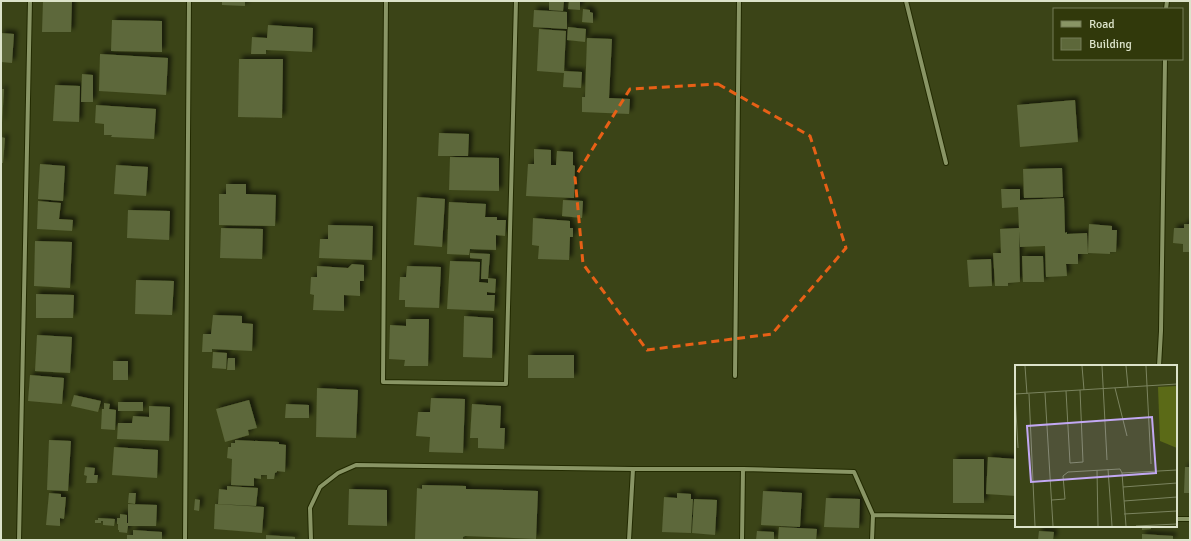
<svg xmlns="http://www.w3.org/2000/svg" width="1191" height="541" viewBox="0 0 1191 541" font-family="Signika,sans-serif">
<style>
.building{fill:#5d683a;filter:url(#shadow)}
.lines{fill:none;stroke-linecap:round;stroke-linejoin:round}
.street-casing{stroke:#222a00;stroke-width:6}
.street{stroke:#899565;stroke-width:4}
.marked{fill:none;stroke:#e76016;stroke-width:3;stroke-dasharray:8 5;stroke-linejoin:round}
.inset-road{fill:none;stroke:#7b845f;stroke-width:1}
.view{fill:#c2a8f3;fill-opacity:0.15;stroke:#c2a8f3;stroke-width:2}
.inset-edge{fill:none;stroke:#dce3ca;stroke-width:2}
</style>
<defs>
<filter id="shadow"><feDropShadow dx="3.5" dy="-3.5" stdDeviation="2" flood-color="#0009"/></filter>
</defs>
<rect width="100%" height="100%" fill="#3b4417"/>
<path class="building" d="M43 1H72L71 32H42Z
M222 1H245V6L222 5Z
M549 1H564L563 11 549 10Z
M569 1H580V10L568 9Z
M583 9 590 10V12L593 13V23L582 22Z
M534 10 567 12V29L533 27Z
M112 20 162 21V52L111 51Z
M268 25 313 28 312 52 266 50V54H251L252 37 267 38Z
M568 27 586 29 585 42 567 40Z
M539 29 566 31 564 71 582 72 581 88 563 87 564 73 537 71Z
M1 33 14 34 12 63 1 62Z
M587 38 612 39 609 98 630 99 629 114 582 112V97H585Z
M100 54 168 58 166 95 99 91Z
M239 59H283L282 118 238 117Z
M82 74 93 75V102H81Z
M55 85 80 86 79 122 53 121Z
M1 89H4L2 123H1Z
M1075 100 1078 142 1020 147 1017 105Z
M96 105 156 109 154 139 111 137 112 135H104V124L95 123Z
M439 133 469 134 468 156H438Z
M1 137 5 138 3 163H1Z
M534 149 551 150V165H556L557 151 573 152V165L575 166 574 198 526 196 528 164H534Z
M450 157 499 158V191L449 190Z
M40 164 65 166 63 201 38 199Z
M116 165 148 167 146 196 114 194Z
M1062 168 1063 197 1024 198 1023 169Z
M226 184H246V194L276 195 275 226 219 225V194H226Z
M1001 189H1020V200L1064 198 1065 233 1067 232V234L1087 233 1088 254H1078V264H1066L1067 276 1046 277 1045 246 1020 247 1019 231 1020 282 1008 283V286H995L993 253H1001L1000 229 1019 228 1018 207 1002 208Z
M417 197 445 199 442 247 414 245Z
M563 200 583 201 582 218 562 216Z
M38 201 61 203 59 219 73 220 72 231 37 229Z
M449 202 486 204 485 217H497V220H506L505 236 496 235V250L470 249 469 255 447 254Z
M128 210 170 211 169 240 127 238Z
M533 218 570 221V228H573V237H570L569 260 538 259 539 246 532 245Z
M1089 224 1112 226V230H1117L1116 252H1110V254L1088 253Z
M1184 224H1190V252H1183V244L1173 243 1174 228H1184Z
M328 225 373 226 372 260 319 258 320 239H328Z
M221 228 263 229 262 259 220 258Z
M35 241 72 242 70 288 34 286Z
M470 253 490 254 488 278 496 279 495 293 487 292V295H495L494 311 447 309 450 261 480 262 479 282 488 283V279H481L482 259 470 258Z
M1022 256H1043L1044 282H1023Z
M991 259 992 286 969 287 967 260Z
M352 264 364 265V281H360V296L344 295V311L313 310 314 295 310 294 311 277H317V266L348 268Z
M407 266 441 267 439 308 405 307V300H399L400 277H406Z
M136 280 174 281 172 315 135 314Z
M36 294 74 295 73 318H36Z
M213 315 242 316V323L253 324 252 351 212 349V352H202L203 334H211Z
M464 316 493 318 492 358 463 357Z
M406 319H429L428 366H404L405 360 389 359 390 325 406 326Z
M37 335 72 337 70 373 35 371Z
M213 352 227 353 226 369 212 368Z
M528 355H574V378H528Z
M228 358H235V370H227Z
M113 361H128V380H113Z
M30 375 64 378 62 404 28 401Z
M317 388 358 390 356 438 316 437Z
M74 395 101 401 98 412 71 406Z
M431 398 465 399 463 453 429 452 430 437 416 436 418 412H430Z
M249 400 257 428 248 430 249 435 225 442 216 409Z
M118 402H143V411H118Z
M104 403 110 404 109 409 116 410 115 430 101 429 102 409H104Z
M286 404 309 405V418H285Z
M472 404 501 406 500 428H505L504 449 478 448V438H470Z
M149 406 170 407 169 441 117 439 118 423H132L133 416 149 417Z
M49 440 71 441 68 491 47 490Z
M235 440 279 442V444L286 445 285 472 277 471V472L275 473 274 479H267V475H261V479L254 478V486L231 485 232 459 227 458 228 447H231V443H235Z
M114 447 158 450 157 478 112 475Z
M988 457 1016 459V496L986 494Z
M953 459H984V503H953Z
M85 467 95 468 94 475H98L97 483H86L87 476 84 475Z
M1185 467H1190V493H1184Z
M422 485 466 486V489L538 491 536 539 465 536 463 537V540L415 539 417 488 422 489Z
M227 486 258 488 256 506 218 504 219 489 227 490Z
M349 489 387 490V526L348 525Z
M763 491 802 493 800 527 761 525Z
M49 493 61 494V497H66L64 519 60 518V526L46 525Z
M129 493H136L135 504 128 503Z
M677 493 691 494V499H693L691 533 662 532 664 497 677 498Z
M826 498 860 499 859 528 824 527Z
M195 499 200 500 199 511 194 510Z
M694 499 717 500 715 535 692 533Z
M128 504 157 505 156 526H128L127 533 119 532V530H118V524H117V518H120V514L127 515V523H128Z
M215 504 264 507 262 533 214 529Z
M98 518 115 519 114 526 103 525V521H101V523H95V520H98Z
M1142 526H1151V529L1142 530Z
M779 527 817 529 816 540H778Z
M133 530 162 532V540H127V535H133Z
M757 531 774 532V540H756Z
M1039 531 1054 532 1053 540H1038Z
M1142 534 1173 536V540H1142Z
M266 535 295 537V540H266Z"/>
<g class="lines">
<defs>
<path id="street" d="M386 1 383 382 506 384 516 1
M906 1 946 163
M1166 9 1167 1
M1159 366 1161 331 1165 59
M735 376 739 1
M1176 519H1190
M19 540 30 1
M185 540 189 1
M311 540 310 508 320 487 338 473 356 465 633 469H743L854 472 873 515 1016 517
M629 540 633 469
M742 540 743 469
M872 540 873 515"/>
</defs>
<use href="#street" class="street-casing"/>
<use href="#street" class="street"/>
</g>
<path class="marked" d="M718 84 810 136 846 248 772 334 647 350 583 264 575 177 630 89Z"/>
<g transform="translate(1015 365)">
<rect width="162" height="162" fill="#3b4417"/>
<path d="M162 21V83L145 76 143 22Z" fill="#5b6a17"/>
<path class="inset-road" d="M10 1 12 29M67 1 69 25M87 1 92 95M111 1 113 22M131 1 136 99M100 23 112 71M51 26 55 98 68 97 65 25M30 28 38 161M0 29 3 83M0 29 162 19M14 29 20 161M93 104 97 161M82 105 83 161M107 108 111 161M108 122 162 118M37 135 50 134 48 111 53 107 105 104 107 108 162 105M109 136 162 132M109 149 162 146M121 161 162 159"/>
<path class="view" d="M137 52 141 108 16 117 12 61Z"/>
<rect width="162" height="162" class="inset-edge"/>
</g>
<rect width="1191" height="541" fill="none" stroke="#dce3ca" stroke-width="4"/>
<rect x="1053" y="8" width="130" height="52" fill="#31390b" stroke="#757d57"/>
<rect x="1061" y="21" width="20" height="6" fill="#899565" stroke="#757d57"/>
<text x="1089" y="28" font-size="12" fill="#dce3ca">Road</text>
<rect x="1061" y="38" width="20" height="12" fill="#5d683a" stroke="#757d57"/>
<text x="1089" y="48" font-size="12" fill="#dce3ca">Building</text>
</svg>
